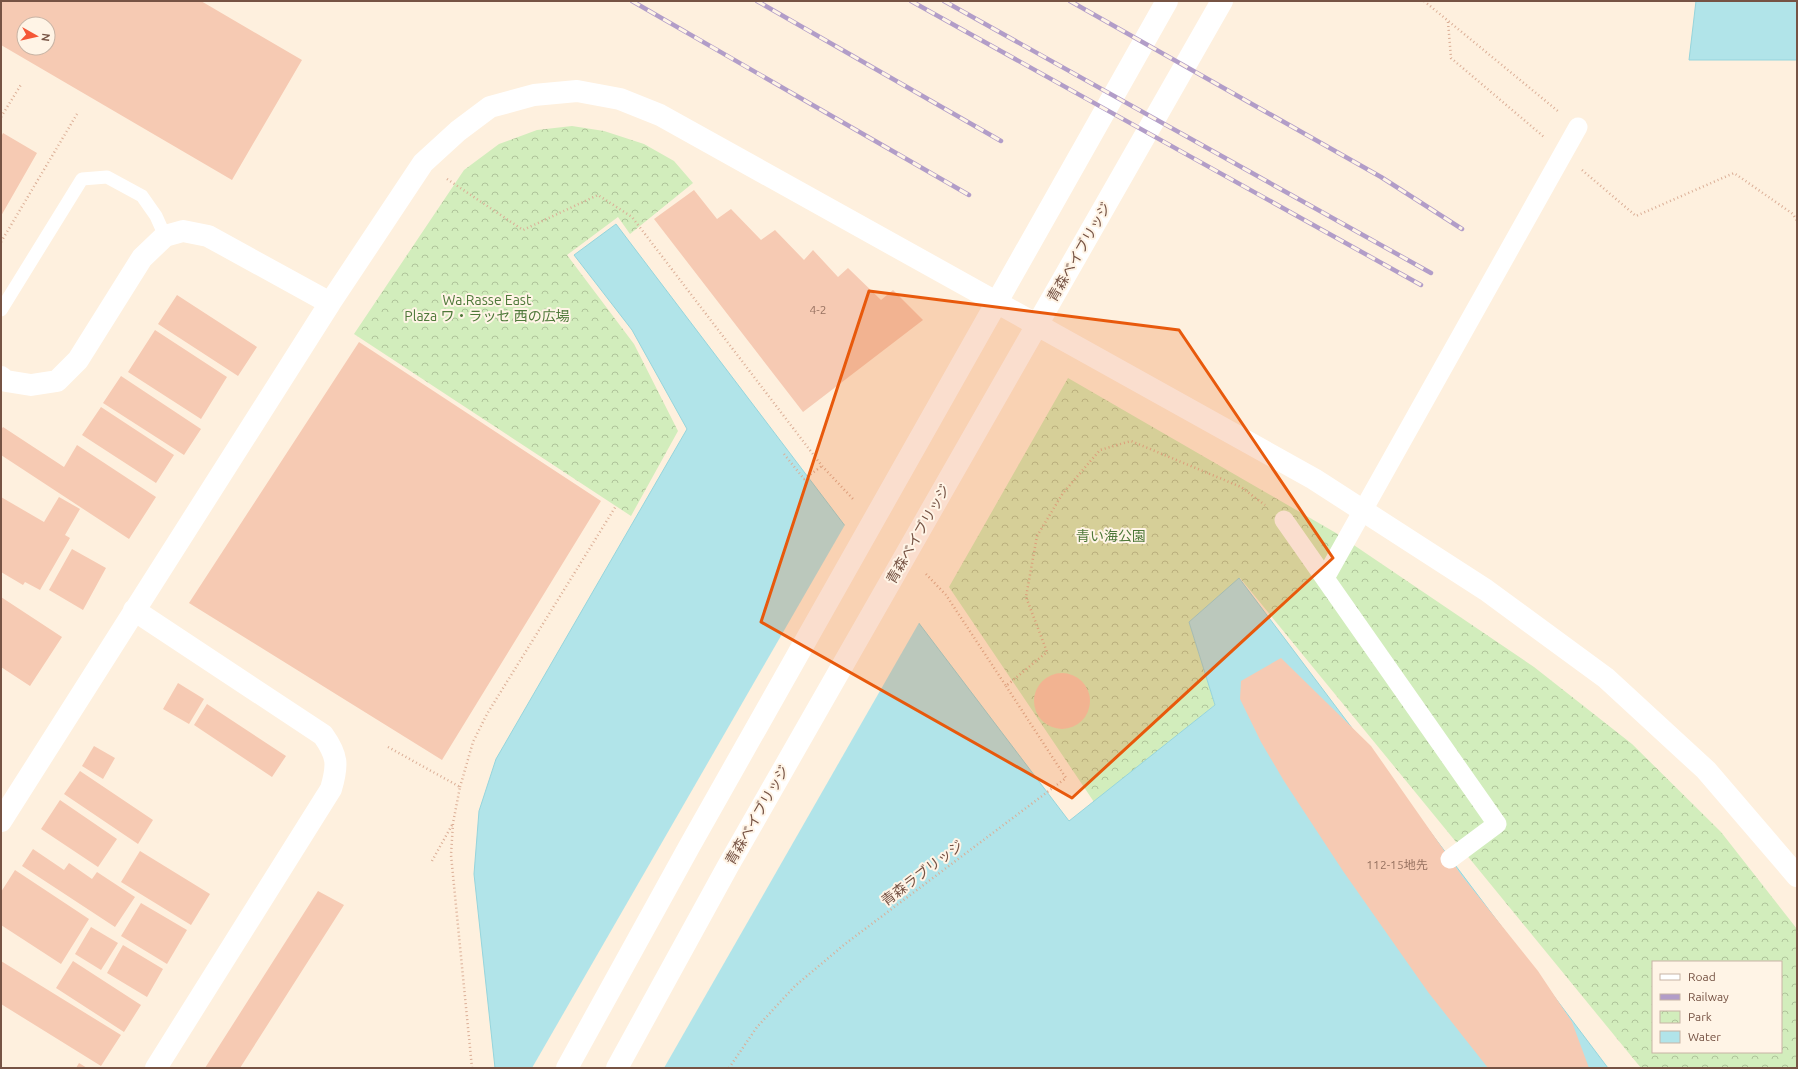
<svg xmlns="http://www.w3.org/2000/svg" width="1798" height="1069" viewBox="0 0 1798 1069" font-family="Ubuntu,'Noto Sans JP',sans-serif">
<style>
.park{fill:url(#park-crowns);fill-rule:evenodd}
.water{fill:#b1e4e9;stroke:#96d5dc}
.pier{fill:#fef0de}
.building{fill:#f6cab3;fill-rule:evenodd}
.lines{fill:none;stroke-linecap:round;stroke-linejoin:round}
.path{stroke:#dbae96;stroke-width:2.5;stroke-dasharray:1 3;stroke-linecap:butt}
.service{stroke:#fff;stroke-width:13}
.pedestrian{stroke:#fff;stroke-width:19}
.tertiary{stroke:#fff;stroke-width:22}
.rail-casing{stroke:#b29dc8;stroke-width:4.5}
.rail{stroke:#fff4e6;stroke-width:3;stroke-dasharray:9;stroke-linecap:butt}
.marked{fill:#e8590c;fill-opacity:0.2;stroke:#e8590c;stroke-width:3;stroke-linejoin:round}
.labels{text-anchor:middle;stroke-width:4;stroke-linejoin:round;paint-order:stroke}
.number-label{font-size:12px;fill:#967160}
.street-label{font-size:14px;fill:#765344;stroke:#fff4e6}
.park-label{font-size:14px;fill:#4e7839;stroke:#fff4e6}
</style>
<defs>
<pattern id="park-crowns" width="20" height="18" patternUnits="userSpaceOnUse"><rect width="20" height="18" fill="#d2edbc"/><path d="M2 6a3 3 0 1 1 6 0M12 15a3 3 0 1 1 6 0" fill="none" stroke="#afc39a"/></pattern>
</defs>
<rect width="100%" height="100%" fill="#fef0de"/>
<path class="park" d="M572 126 604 131 644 144 674 161 693 183 630 234 618 217 567 255 634 344 678 431 631 516 354 334 464 170 499 144 537 130Z
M1068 378 1336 533 1534 667 1632 744 1721 832 1797 929V1068H1641L1240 578 1189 622 1215 705 1094 802 949 587ZM1653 962H1781V1052H1653Z"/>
<path class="water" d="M1696 1H1797V60H1689Z
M616 224 1069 821 1215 705 1189 622 1239 578 1608 1068H495L474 874 479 811 496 759 687 429 632 330 574 255Z"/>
<path class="pier" d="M846 523 920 621 664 1068H532Z"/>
<path class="building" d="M1 1H201L302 60 232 180 1 45ZM24 24H48V48H24Z
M3 133 37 153 1 216V137Z
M694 190 717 219 731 209 761 240 775 230 804 260 813 250 838 277 848 268 881 300 893 290 923 320 803 412 654 219Z
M177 295 257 347 238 376 158 324Z
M155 330 227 377 201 419 128 372Z
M359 342 601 501 442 760 189 603Z
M121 376 201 429 184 455 103 403Z
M101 407 174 455 156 483 82 435Z
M3 427 64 467 77 445 156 497 129 539 1 455V430Z
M1 497 44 522 59 497 80 509 65 535 70 538 40 590 25 582 23 585 1 572Z
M72 549 106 568 83 610 49 590Z
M1 597 62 637 30 686 1 667Z
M1281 658 1371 746 1462 876 1538 971 1572 1022 1589 1068H1488L1428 992 1343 871 1284 781 1261 742 1240 699 1241 681Z
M1034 701a28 28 0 1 1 56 0a28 28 0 1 1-56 0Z
M178 683 204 699 189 724 163 709Z
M207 704 286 756 272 777 194 725Z
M94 746 115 758 103 779 82 766Z
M80 771 153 820 138 844 64 794Z
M60 800 117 839 98 867 41 829Z
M33 849 64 870 69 863 92 879 97 872 135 897 115 927 22 866Z
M140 851 210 894 191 925 121 882Z
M15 870 89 919 61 964 1 925V892Z
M318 891 344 905 240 1068H205Z
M141 903 187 930 167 964 121 936Z
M91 927 118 943 101 970 75 954Z
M123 945 163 969 147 997 107 973Z
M1 961 121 1035 101 1066 1 1004Z
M73 961 141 1005 124 1032 56 988Z
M79 1063 87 1068H76Z"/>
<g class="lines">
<path class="path" d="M1424 1 1559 112
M1448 22 1451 58 1544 137
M1 117 22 83
M1582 170 1636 216 1734 173 1793 214 1797 221
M447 179 523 230 598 195 632 217 822 466 854 500
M1 242 77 114
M784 454 804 479 822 466
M926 574 946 595 1006 686 1047 652 1026 597 1037 536 1063 493 1100 450 1131 441 1241 487 1265 505
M388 747 460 787 453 823 451 855 472 1068
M460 787 473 742 487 714 616 506
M432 861 452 825
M729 1068 757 1027 795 986 845 944 1066 778 1006 686"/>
<path class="service" d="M1 310 82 179 107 177 142 196 156 216 165 236"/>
<path class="pedestrian" d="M1284 520 1497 824 1450 859
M1325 578 1578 127"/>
<path class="tertiary" d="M1 377 6 381 31 385 57 381 78 360 142 258 165 236 183 231 208 236 330 303 423 163 458 131 490 107 534 95 577 91 620 99 660 115 1314 479 1486 590 1606 678 1706 770 1797 876
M134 610 323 735C338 756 338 765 331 789L156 1068
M1 821 330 303
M567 1068 689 847 1167 1
M617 1068 728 866 1222 1"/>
<defs>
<path id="rail" d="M632 1 969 195
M757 1 1001 141
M911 1 1421 285
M944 1 1431 273
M1070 1 1381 177 1462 229"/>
</defs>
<use href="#rail" class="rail-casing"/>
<use href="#rail" class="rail"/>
</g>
<path class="marked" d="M869 291 1179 330 1333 558 1072 798 761 622Z"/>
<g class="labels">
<g class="number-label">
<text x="818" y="314">4-2</text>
<text x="1397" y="869">112-15地先</text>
</g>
<g class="street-label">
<text transform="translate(1079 252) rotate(-60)" y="5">青森ベイブリッジ</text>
<text transform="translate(918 534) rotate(-60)" y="5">青森ベイブリッジ</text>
<text transform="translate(757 815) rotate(-60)" y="5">青森ベイブリッジ</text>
<text transform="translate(922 873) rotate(-37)" y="5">青森ラブリッジ</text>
</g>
<g class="park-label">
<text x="487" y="305">Wa.Rasse East<tspan x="487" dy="16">Plaza ワ・ラッセ 西の広場</tspan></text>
<text x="1111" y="541">青い海公園</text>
</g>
</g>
<rect width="1798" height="1069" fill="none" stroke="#765344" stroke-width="4"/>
<rect x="1652" y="961" width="130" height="92" fill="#fff4e6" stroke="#c8b4a5"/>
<rect x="1660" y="974" width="20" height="6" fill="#ffffff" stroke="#c8b4a5"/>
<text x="1688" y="981" font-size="12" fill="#765344">Road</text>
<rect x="1660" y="994" width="20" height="6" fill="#b29dc8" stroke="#c8b4a5"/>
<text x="1688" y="1001" font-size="12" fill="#765344">Railway</text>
<rect x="1660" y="1011" width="20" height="12" fill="url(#park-crowns)" stroke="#c8b4a5"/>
<text x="1688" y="1021" font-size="12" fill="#765344">Park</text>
<rect x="1660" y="1031" width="20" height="12" fill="#b1e4e9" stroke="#c8b4a5"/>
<text x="1688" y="1041" font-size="12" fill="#765344">Water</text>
<g transform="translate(36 36) rotate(98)"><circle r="19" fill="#fff4e6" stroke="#c8b4a5"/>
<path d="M0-3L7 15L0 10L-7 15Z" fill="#f55736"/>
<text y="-6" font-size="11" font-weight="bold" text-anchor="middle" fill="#765344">N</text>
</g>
</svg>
